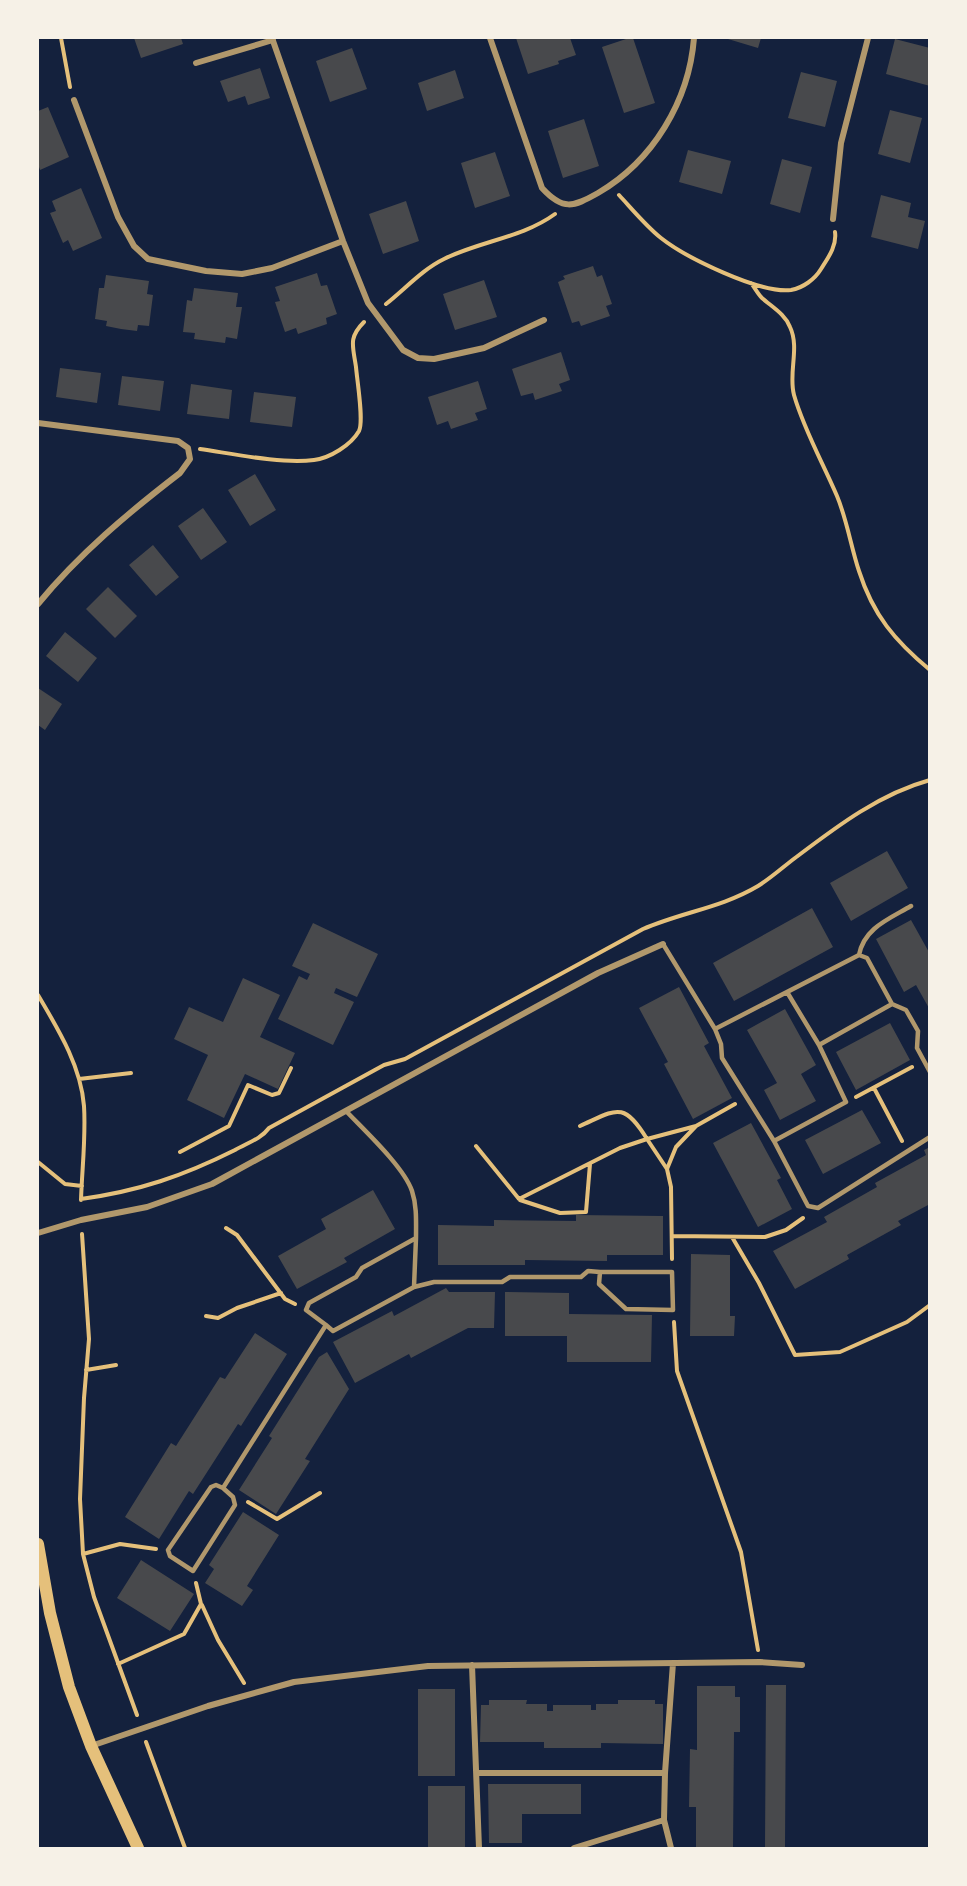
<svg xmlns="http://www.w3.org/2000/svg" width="967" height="1886" viewBox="0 0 967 1886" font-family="Lato,sans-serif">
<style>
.building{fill:#48494c}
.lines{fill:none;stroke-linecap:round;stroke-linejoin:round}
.path{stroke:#e5c07b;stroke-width:4}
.service{stroke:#b1986c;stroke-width:4.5}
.minor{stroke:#b1986c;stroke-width:6}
.secondary{stroke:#e5c07b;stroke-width:12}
</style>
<rect width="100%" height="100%" fill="#14213d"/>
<path class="building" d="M134 38H181L183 44 141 58Z
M516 38H570L576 55 558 61 559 64 528 74Z
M629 38H633L655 103 624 113 602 47Z
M729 38H761L758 48 728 39Z
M895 39 930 48V86L886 74Z
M352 48 367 89 330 102 316 61Z
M260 68 270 98 248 105 245 96 228 102 220 81Z
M455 70 464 98 427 111 418 83Z
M801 72 837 81 825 127 788 118Z
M48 107 69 157 40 170 38 164V111Z
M890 110 922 118 910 163 878 154Z
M584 119 599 166 563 178 548 131Z
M688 150 731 161 722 194 679 182Z
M495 152 510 196 475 208 461 163Z
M782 159 812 167 800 213 770 204Z
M81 188 102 238 73 251 68 240 63 243 50 213 56 211 52 201Z
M881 195 911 203 908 217 925 221 918 249 871 237Z
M406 201 419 241 383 254 369 214Z
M593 266 597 277 602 275 612 304 606 306 610 316 581 326 579 321 572 323 558 282 565 279 563 276Z
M317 273 321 286 327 285 337 314 326 318 327 324 298 334 296 328 285 332 275 302 280 301 275 287Z
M106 275 149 281 147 294 153 295 149 326 138 325 137 331 121 329 106 326 107 321 95 319 99 288H104Z
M484 280 497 317 455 330 443 294Z
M194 288 238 293 236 307H242L237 339 226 337 225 343 194 339 195 333 183 332 187 300 192 301Z
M561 352 570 380 559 384 562 391 535 400 533 393 521 396 512 369Z
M60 368 101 373 97 403 56 397Z
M122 376 164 381 160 411 118 405Z
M478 381 487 409 475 413 478 420 451 429 448 421 437 425 428 397Z
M191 384 232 390 229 419 187 414Z
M254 392 296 397 292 427 250 422Z
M255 474 276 510 250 526 228 490Z
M203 508 227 542 201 560 178 526Z
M153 545 179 577 156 596 129 565Z
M108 587 137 616 115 638 86 609Z
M65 632 97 658 78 682 46 656Z
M38 688 62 704 45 730 38 725Z
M887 851 908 888 851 921 830 883Z
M812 908 833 947 734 1001 713 963Z
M911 920 930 954V1010L916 985 904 992 876 939Z
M313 923 378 954 357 997 336 988 334 993 354 1002 333 1045 278 1019 299 976 307 980 310 974 292 966Z
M243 978 280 995 260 1037 295 1053 278 1089 245 1074 224 1118 187 1100 208 1055 174 1039 189 1007 223 1022Z
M679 987 709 1043 704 1046 732 1098 693 1119 664 1064 668 1062 639 1008Z
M785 1009 816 1065 801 1074 816 1101 780 1120 764 1090 777 1083 747 1030Z
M890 1023 910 1060 856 1090 836 1052Z
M862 1110 881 1143 823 1174 805 1140Z
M751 1123 781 1178 777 1180 792 1209 758 1227 713 1143Z
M930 1147V1204L898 1221 901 1225 847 1255 849 1259 795 1289 773 1251 827 1222 824 1217 877 1187 875 1183 926 1155 924 1150Z
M373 1190 395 1229 344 1258 347 1262 297 1289 278 1256 326 1229 321 1219Z
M576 1215 663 1216V1255H607V1261L525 1260V1265H438V1225L494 1226V1220L576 1221Z
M691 1254 730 1255V1316H735L734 1336H690Z
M446 1288 449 1292H495L494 1328H468L411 1358 409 1354 355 1383 333 1342 392 1311 394 1316Z
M505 1292 569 1293V1314L652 1315 651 1362H567V1336H505Z
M255 1333 287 1354 241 1426 238 1424 193 1494 189 1491 159 1539 125 1517 171 1443 176 1446 220 1377 225 1379Z
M327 1352 349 1389 305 1459 310 1461 276 1514 239 1490 272 1438 269 1436 319 1357Z
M243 1512 279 1535 247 1586 253 1590 242 1606 205 1583 214 1569 209 1565Z
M141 1560 194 1594 170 1631 117 1598Z
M766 1685H786L785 1848H765Z
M697 1686H735V1697H740V1732H734L733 1848H696V1807H689L690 1749 697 1750Z
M418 1689H455V1776H418Z
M489 1700H527L526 1704H547V1711H553V1705H591V1710H596V1704H618V1700H655V1704H663V1744L601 1743V1748H544V1742H480L481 1705H489Z
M488 1784H581V1814H522V1843H489Z
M428 1786H465V1848H428Z"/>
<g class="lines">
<path class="path" d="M61 38 70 87
M619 195C632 209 646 226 661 238 685 257 760 294 791 290 803 288 815 279 821 269 828 258 837 246 835 232
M751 283C755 288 758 294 762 298 772 307 785 314 790 327 800 348 788 373 794 395 804 430 823 463 837 496 847 520 851 547 859 571 873 615 895 641 930 670
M386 304C405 289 423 269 444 259 480 241 522 238 555 214
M200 449C234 454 281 464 314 460 330 458 351 445 359 431 364 421 357 380 356 367 353 346 348 338 364 322
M38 995C58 1029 81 1066 84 1106 86 1137 82 1169 81 1200
M79 1079 131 1073
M874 1088 902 1141
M856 1097 912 1067
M476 1146 519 1199 620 1148 647 1139C623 1100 616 1110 580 1126
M180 1152 229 1126 248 1085 272 1095 279 1093 291 1068
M38 1162 65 1184 82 1186
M667 1169 676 1147 696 1126
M81 1199C139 1191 183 1176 235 1150 247 1143 261 1139 269 1128L384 1065 405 1059 643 929C682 912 721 908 758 886 771 878 783 867 795 858 836 827 879 794 930 780
M520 1200 560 1213 586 1212 590 1164
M226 1228 237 1235 285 1299 295 1304
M82 1234 89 1339 84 1398 80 1499 83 1554 94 1597 137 1715
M672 1236 765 1237 786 1230 803 1218
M732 1237 759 1283 795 1355 840 1352 907 1322 930 1305
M672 1259 671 1187 667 1169 647 1139 696 1126 735 1104
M206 1316 218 1318 237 1308 281 1293
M674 1322 677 1371 741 1552 758 1650
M86 1370 116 1365
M248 1502 277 1519 320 1493
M83 1554 120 1544 156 1549
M202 1605 218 1640 244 1683
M118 1664 184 1634 201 1604 196 1583
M146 1742 185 1848"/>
<path class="service" d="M663 944 715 1029 721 1044 722 1058 774 1141 808 1206 818 1208 930 1137
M859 955C864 928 889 919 911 906
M715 1029 859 955 867 958 892 1004 906 1010 918 1031 917 1048 930 1072
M819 1045 892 1004
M774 1141 846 1102 819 1045 787 992
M414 1287 434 1282H502L510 1277H581L588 1271 600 1272 599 1284 626 1309 673 1310 672 1272H600
M326 1325 333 1331 414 1287 416 1238
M223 1488 233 1497 235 1505 193 1571 170 1556 168 1550 211 1487 216 1485 223 1488 326 1325 306 1310 309 1303 356 1277 362 1268 416 1238C416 1222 417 1206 412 1191 404 1167 364 1130 346 1111"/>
<path class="minor" d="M272 38 343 241 368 303 403 350 418 358 434 359 484 348 544 320
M490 38 542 188C563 211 573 207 598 193 653 161 689 101 694 38
M196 63 273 40
M74 100 118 217 134 246 148 259 206 271 242 274 272 268 343 241
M833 219 841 143 868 38
M38 423 178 441 188 448 190 459 180 473C128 513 79 554 38 604
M38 1233 81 1220 147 1207 212 1184 598 973 663 944
M472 1665 479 1848
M91 1746 208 1706 294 1682 428 1666 760 1662 802 1665
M477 1773H665
M664 1820 671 1848
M574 1848 664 1820 665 1773 673 1663"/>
<path class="secondary" d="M38 1544 50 1613 69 1687 91 1746 138 1848"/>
</g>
<rect width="967" height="1886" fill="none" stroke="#f6f1e7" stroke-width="78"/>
</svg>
